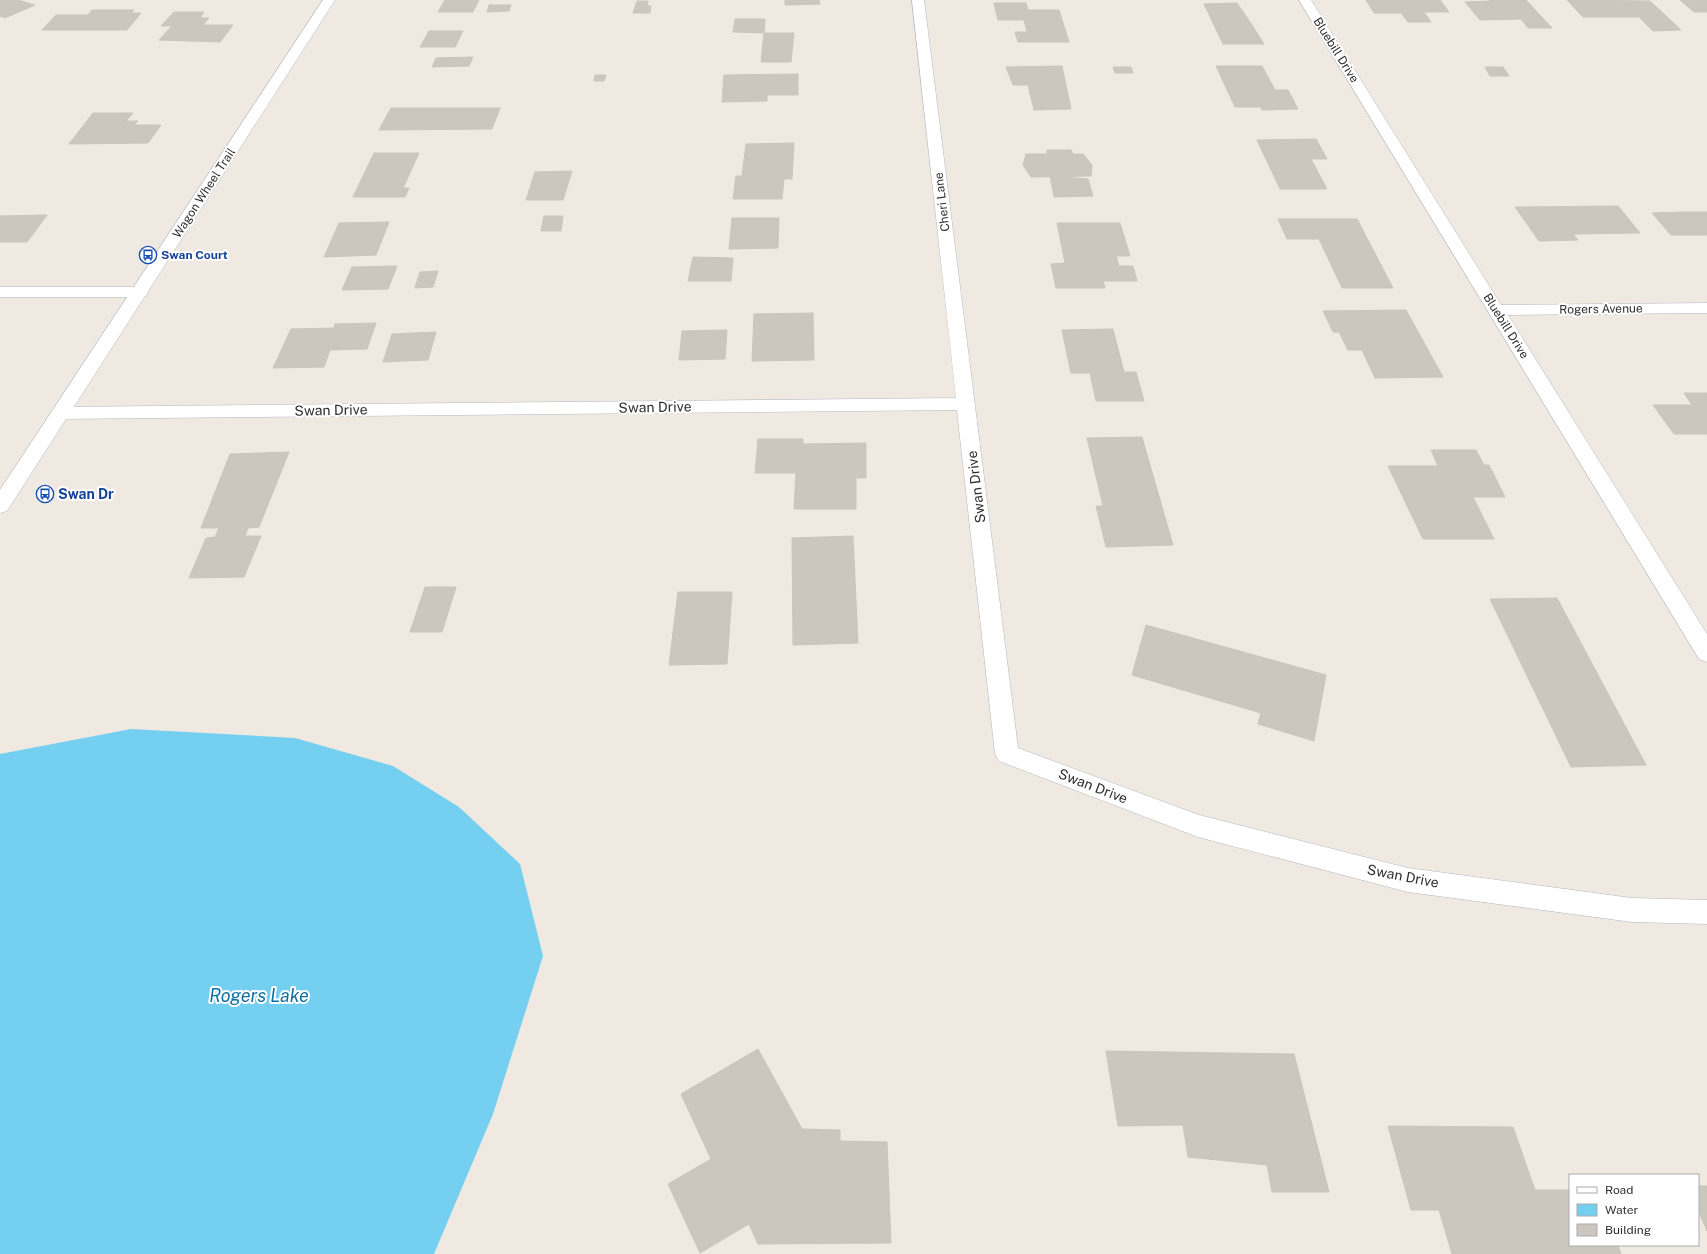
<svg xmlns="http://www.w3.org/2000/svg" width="1707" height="1254" viewBox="0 0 1707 1254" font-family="'Public Sans',sans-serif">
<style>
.water{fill:#75cff0}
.building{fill:#cbc7bf;stroke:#cbc5ba}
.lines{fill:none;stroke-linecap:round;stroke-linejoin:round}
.minor-casing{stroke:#b4b7c1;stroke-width:1}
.tertiary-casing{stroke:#b4b7c1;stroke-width:1}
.minor{fill:#fff;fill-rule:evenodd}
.tertiary{fill:#fff;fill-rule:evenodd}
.labels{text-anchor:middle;stroke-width:4;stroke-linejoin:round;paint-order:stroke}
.far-street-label{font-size:12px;fill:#2e2e2e;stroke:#fff}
.far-transit-label{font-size:12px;font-weight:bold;fill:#164399;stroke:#fff;text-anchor:start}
.street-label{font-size:14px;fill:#2e2e2e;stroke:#fff}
.transit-label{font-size:14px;font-weight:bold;fill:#164399;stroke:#fff;text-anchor:start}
.near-water-label{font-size:18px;font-style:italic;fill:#0d6fa3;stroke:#fff}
</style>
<rect width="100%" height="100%" fill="#efe9e1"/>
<path class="water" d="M131 729 295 738 393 766 459 807 520 864 543 956 493 1114 434 1254H0V754Z"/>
<path class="building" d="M0 0H18L35 5 5 18 0 16Z
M445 0H479L473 12H438Z
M785 0H819L820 4 785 5Z
M1366 0H1440L1449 12H1424L1431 22H1408L1401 13H1374Z
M1489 0H1526L1552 28H1528L1521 19 1480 20 1465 2 1490 1Z
M1567 0 1650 1 1681 30 1653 31 1639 17H1583Z
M1680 0H1707V12H1694Z
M637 1H648L647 6H651L650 13H633Z
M994 3H1026L1028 10H1059L1069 42H1018L1015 32H1027L1024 20H998Z
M1237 3 1252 25 1264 44H1223L1204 4Z
M489 5H511L509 11 487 12Z
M92 10H134L131 13H141L127 30H42L56 15H88Z
M174 12H204L200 18H209L203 25H233L220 42 159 40 172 26H161Z
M735 19H765L764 33 733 32Z
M429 31H463L455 47H420Z
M764 33H794L791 62H761Z
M473 57 469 66 432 67 436 58Z
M1062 66 1071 109 1034 110 1028 85H1013L1006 67Z
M1216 66H1262L1275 90H1288L1298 109 1262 110 1260 107H1235Z
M1113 67H1131L1133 73H1115Z
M1485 67H1503L1509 76H1490Z
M798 74V95H767V101L722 102 724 75Z
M595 75H606L604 81H594Z
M391 108H500L492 129 379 130Z
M93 113H133L126 121H138L134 125H161L148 143 69 144Z
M1316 139 1327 159H1311L1327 189H1280L1257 140Z
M794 143 792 179H784L782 199H733L736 176H742L746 144Z
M1047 150H1071L1073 154H1083L1092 165 1091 176 1031 177 1023 165 1026 154H1047Z
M374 153H419L403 188H409L405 197H353Z
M572 171 563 200H526L535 172Z
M1050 176 1088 179 1093 196 1054 197Z
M1618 206 1640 233 1573 234 1578 240 1539 241 1515 207Z
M1684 212H1707V235H1671L1652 213Z
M47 215 27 242H0V216Z
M544 216H563L561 231H541Z
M732 218H779L778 248 729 249Z
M1278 219H1357L1393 288H1342L1319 239H1287Z
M389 222 376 255 324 257 339 223Z
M1057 223H1120L1130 256H1116L1119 266H1133L1137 281H1103L1105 288H1056L1051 264 1065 263Z
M693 257 733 258 731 281H688Z
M397 266 388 289 342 290 352 267Z
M438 271 433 287 415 288 420 272Z
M1406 310 1443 377 1375 378 1362 350H1348L1339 332H1333L1323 311Z
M813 313 814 360 752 361 754 314Z
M376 323 367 349 330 350 324 367 273 368 291 329 334 328 335 324Z
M1113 329 1124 372H1136L1144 401H1096L1090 373H1071L1062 330Z
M727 330 725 359 679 360 682 331Z
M436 332 428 360 383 362 392 334Z
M1684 393H1707V434H1674L1653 405H1692Z
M1142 437 1173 545 1106 547 1096 506H1103L1087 438Z
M758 439H803V444L866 443V478H856V509H794L796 473H755Z
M1431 450H1476L1484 465H1489L1505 497H1473L1494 539H1423L1388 466H1438Z
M289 452 259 527 248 528 245 536H261L244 577 189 578 206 538 215 537 219 528H201L230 454Z
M853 536 858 643 793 645 792 538Z
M425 587H456L442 632H410Z
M678 592H732L727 664 669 665Z
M1557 598 1646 765 1571 767 1490 599Z
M1146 625 1326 675 1314 741 1258 724 1261 713 1132 675Z
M758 1049 802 1129 840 1130V1141L887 1142 891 1243 758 1244 749 1224 700 1253 668 1184 711 1159 681 1094Z
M1106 1051 1294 1054 1329 1192H1272L1267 1165 1188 1157 1183 1125 1118 1126Z
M1388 1126 1513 1127 1535 1190H1570V1245H1618L1621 1254H1452L1439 1210H1411Z
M1698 1186H1707V1231L1698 1210Z"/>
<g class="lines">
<defs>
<path id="minor" d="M912 0H924L1018 748 1199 815 1408 868 1632 898 1707 900V924L1632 922 1408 892 1198 837 999 761 995 754 957 410 60 419 53 417 51 413 53 409 60 407 956 398Z
M1299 0H1311L1501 305 1707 303V313L1508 315 1707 634V662L1699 659Z
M0 287H140L146 288 148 292 146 296 140 297H0Z"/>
<path id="tertiary" d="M323 0H335L7 511 0 513V490Z"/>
</defs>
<use href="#minor" class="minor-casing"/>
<use href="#tertiary" class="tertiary-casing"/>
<use href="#minor" class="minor"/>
<use href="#tertiary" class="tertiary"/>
</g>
<defs>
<symbol id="bus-ring" viewBox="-11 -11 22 22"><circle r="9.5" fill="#fff" stroke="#1a4fb4" stroke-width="1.5"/><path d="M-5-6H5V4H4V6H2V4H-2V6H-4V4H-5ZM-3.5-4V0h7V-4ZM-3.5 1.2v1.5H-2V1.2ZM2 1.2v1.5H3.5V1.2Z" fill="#1a4fb4"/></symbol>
</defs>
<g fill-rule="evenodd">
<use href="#bus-ring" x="138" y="245" width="20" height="20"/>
<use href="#bus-ring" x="35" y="484" width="20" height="20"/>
</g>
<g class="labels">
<g class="far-street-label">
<text transform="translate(1336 50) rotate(58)" y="4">Bluebill Drive</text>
<text transform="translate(204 193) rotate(-57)" y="4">Wagon Wheel Trail</text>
<text transform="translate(942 202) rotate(-97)" y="4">Cheri Lane</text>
<text transform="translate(1601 309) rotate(-1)" y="4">Rogers Avenue</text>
<text transform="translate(1506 326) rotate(58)" y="4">Bluebill Drive</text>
</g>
<g class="far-transit-label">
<text x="161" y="259">Swan Court</text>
</g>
<g class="street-label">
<text transform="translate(655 407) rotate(-1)" y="5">Swan Drive</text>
<text transform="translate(331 410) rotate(-1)" y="5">Swan Drive</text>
<text transform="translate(976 487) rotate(-97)" y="5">Swan Drive</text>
<text transform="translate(1093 786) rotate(21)" y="5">Swan Drive</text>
<text transform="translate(1403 876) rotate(11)" y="5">Swan Drive</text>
</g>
<g class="transit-label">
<text x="58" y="499">Swan Dr</text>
</g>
<g class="near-water-label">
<text x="259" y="1002">Rogers Lake</text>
</g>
</g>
<rect x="1569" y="1174" width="130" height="72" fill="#ffffff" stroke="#ababab"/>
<rect x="1577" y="1187" width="20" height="6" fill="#ffffff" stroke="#ababab"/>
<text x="1605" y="1194" font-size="12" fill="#2e2e2e">Road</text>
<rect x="1577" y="1204" width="20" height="12" fill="#75cff0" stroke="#ababab"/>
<text x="1605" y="1214" font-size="12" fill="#2e2e2e">Water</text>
<rect x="1577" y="1224" width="20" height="12" fill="#cbc7bf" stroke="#ababab"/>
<text x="1605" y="1234" font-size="12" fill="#2e2e2e">Building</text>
</svg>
